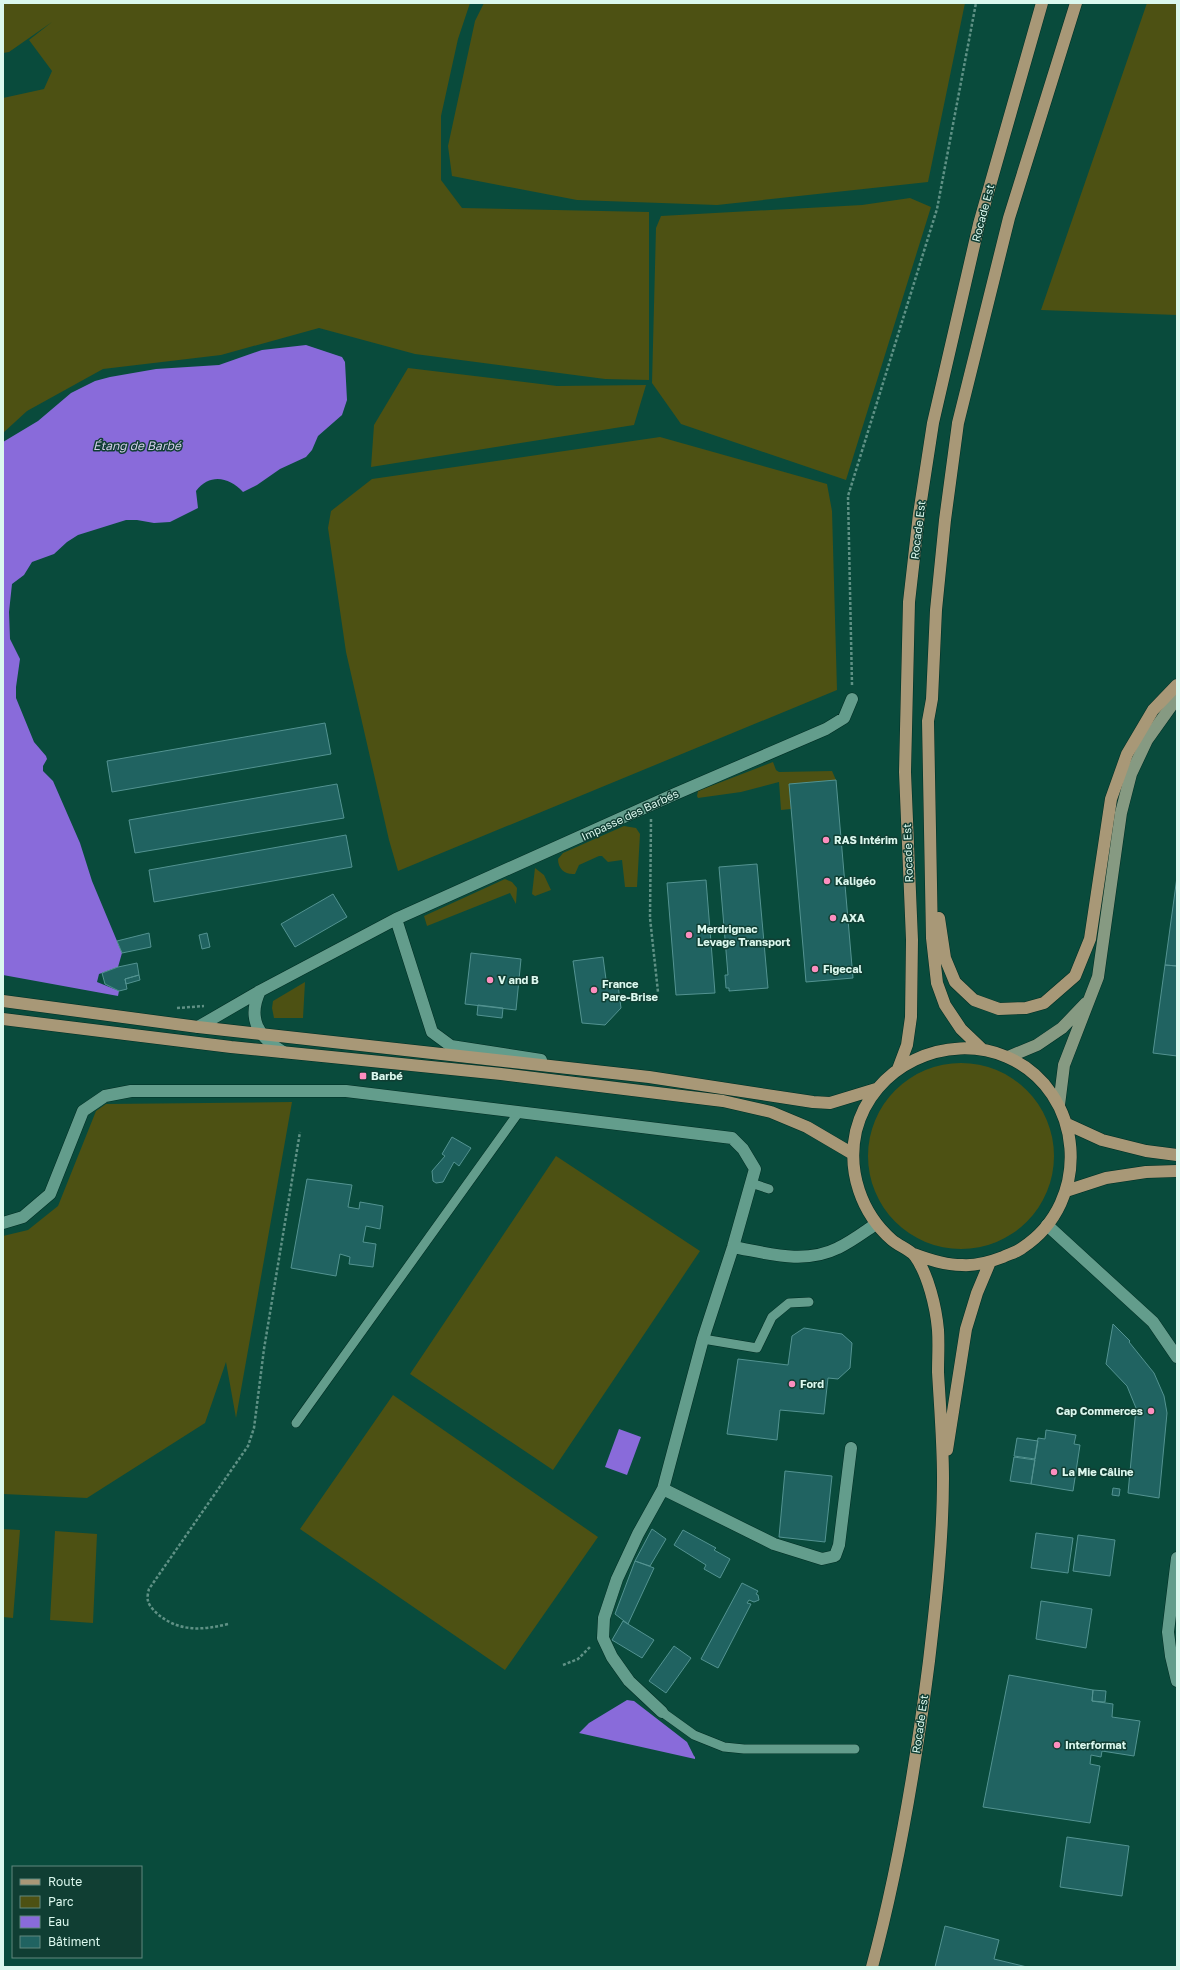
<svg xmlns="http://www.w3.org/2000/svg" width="1180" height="1970" viewBox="0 0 1180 1970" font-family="'Golos Text',sans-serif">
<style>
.green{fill:#4d5113}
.water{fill:#896bda}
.building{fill:#206361;stroke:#539391}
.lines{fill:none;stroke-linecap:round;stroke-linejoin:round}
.lane-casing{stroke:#002e24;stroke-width:10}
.street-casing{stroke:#002e24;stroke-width:13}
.secondary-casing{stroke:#002e24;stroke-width:13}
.primary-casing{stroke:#002e24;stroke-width:13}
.path{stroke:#5f9185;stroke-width:2.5;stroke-dasharray:3 2;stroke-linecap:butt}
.lane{stroke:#639d8c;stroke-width:9}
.street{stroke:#639d8c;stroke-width:12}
.secondary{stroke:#869a82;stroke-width:12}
.primary{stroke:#a89877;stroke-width:12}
.poi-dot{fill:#fd8ebf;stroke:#103e33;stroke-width:1.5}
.labels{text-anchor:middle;stroke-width:3;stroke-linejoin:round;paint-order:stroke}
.street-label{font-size:11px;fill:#dbf8ee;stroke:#103e33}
.poi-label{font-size:11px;font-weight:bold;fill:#dbf8ee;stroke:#103e33;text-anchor:start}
.water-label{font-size:12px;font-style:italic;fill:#d1cce8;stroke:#103e33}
</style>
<rect width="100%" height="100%" fill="#094b3c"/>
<path class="green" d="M3 3H470L458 39 441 116V180L462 208 649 212V380L605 379 415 354 319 328 221 355 103 369 27 411 3 433V98L44 89 52 71 29 40 52 22 9 52 3 53Z
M484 3H965L928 182 717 205 577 200 452 176 448 146 475 21Z
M1147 3H1177V315L1041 310Z
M910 198 931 207 846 480 681 424 652 383 656 228 661 216 862 205Z
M408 368 557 386 646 385 634 425 371 467 374 425Z
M660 437 827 484 832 511 837 690 398 871 389 840 346 652 328 528 331 511 372 479Z
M773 762 776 770 779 772 832 771 836 780 789 784 791 809 781 810 779 782 741 792 698 798 697 796 698 791Z
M624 826 636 828 640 834 637 887H625L622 860 608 862 602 856H599L579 865 575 874C565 875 558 869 558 859L563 853Z
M535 868 544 875 551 890 535 896 532 894Z
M505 879 512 882 517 888 516 904 510 893 427 926 424 916Z
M305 982 303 1018H274L272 1008 273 1001Z
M868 1156a93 93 0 1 1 186 0a93 93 0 1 1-186 0Z
M292 1102 236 1418 226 1362 205 1423 87 1498 3 1494V1236L28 1230 58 1206 96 1111 106 1104Z
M556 1156 700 1251 553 1470 410 1374Z
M393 1395 598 1537 505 1670 300 1529Z
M3 1529 20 1530 13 1618 3 1617Z
M55 1531 97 1534 93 1623 50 1620Z"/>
<path class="water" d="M306 345 342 357 345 362 347 400 342 415 318 436 312 450 306 457 280 469 257 485 243 492C229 477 210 473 196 491L198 508 170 522 154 523 137 520H126L78 535 67 542 54 554 32 562 24 575 12 584 9 612 10 639 20 659 16 687V698L34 742 46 756 47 759 43 766V771L53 781 80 843 92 881 122 953 118 967 99 974 97 982 119 991 118 996 3 975V442L38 421 71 393 95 381 110 377 156 369 219 365 262 350Z
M619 1429 641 1437 627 1475 605 1467Z
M627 1700 634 1701 687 1742 694 1756 695 1757V1759L579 1733 589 1723Z"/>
<path class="building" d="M325 723 331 754 112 792 107 761Z
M836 780 853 978 806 982 789 784Z
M337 784 344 818 135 853 129 820Z
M346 835 352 867 154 902 149 870Z
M757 864 768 988 729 991V988H726L725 975H728L719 867Z
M1177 877V966L1165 965Z
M706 880 715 993 676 995 667 883Z
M333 894 347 917 295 947 281 924Z
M149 933 151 947 122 953 117 941Z
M207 933 210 947 202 949 199 935Z
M471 953 521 959 516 1010 465 1004Z
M603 957 607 987 618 985 621 1008 605 1025 582 1023 573 961Z
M137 963 139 975 125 979 127 989 119 991 105 984 102 973 118 967Z
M1165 965 1177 966V1056L1153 1053Z
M139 975 140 980 126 984 125 979Z
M478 1005 503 1008 502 1018 477 1015Z
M452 1137 471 1148 459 1166 454 1162 443 1182 436 1183 433 1181 432 1171 445 1156 442 1154Z
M307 1179 352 1185 348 1207 359 1209 360 1202 383 1206 380 1229 366 1226 363 1242 376 1244 373 1267 349 1264 350 1257 340 1254 336 1276 291 1268Z
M1113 1324 1130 1341 1129 1342 1154 1373 1164 1396 1167 1413 1159 1498 1128 1493 1136 1408 1127 1386 1106 1364Z
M804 1328 842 1334 852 1343 850 1368 838 1379 828 1378 824 1414 780 1410 777 1440 727 1434 738 1359 788 1365 792 1336Z
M1046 1430 1076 1435 1074 1444 1080 1445 1073 1491 1031 1484 1038 1438 1045 1439Z
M1017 1438 1038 1441 1035 1459 1014 1456Z
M1014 1457 1035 1460 1031 1484 1010 1481Z
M785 1471 832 1476 825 1542 779 1537Z
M1113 1488 1120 1489 1119 1496 1112 1495Z
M652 1529 666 1539 650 1566 635 1561Z
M683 1530 716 1548 714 1550 730 1559 720 1578 704 1569 706 1565 674 1545Z
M1036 1533 1073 1538 1068 1573 1031 1568Z
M1078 1535 1115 1540 1110 1576 1073 1571Z
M635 1561 654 1568 628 1624 615 1614Z
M742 1583 758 1591 756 1594 758 1595 759 1600 754 1602 749 1600 747 1603 751 1604 718 1668 701 1659Z
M1041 1601 1092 1609 1086 1648 1036 1639Z
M623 1621 654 1640 642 1658 612 1640Z
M674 1646 691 1658 666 1693 649 1681Z
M1009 1675 1093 1690 1092 1701 1113 1704 1112 1717 1140 1721 1134 1756 1102 1751 1101 1757 1091 1755 1090 1764 1100 1766 1090 1823 983 1807Z
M1093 1690 1106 1691 1105 1702 1092 1701Z
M1067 1837 1129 1846 1122 1896 1060 1887Z
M945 1926 999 1940 994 1959 1027 1967H935Z"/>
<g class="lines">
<defs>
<path id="lane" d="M751 1183 769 1189
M703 1339 757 1348 772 1317 789 1303 809 1302
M296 1423 519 1112
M662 1712 694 1735 724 1747 744 1749H855"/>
<path id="street" d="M396 919 432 1032 451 1046 541 1060
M260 991C247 1018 258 1037 283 1052
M198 1027 260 991 396 919 675 794 826 729 844 718 852 699
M3 1223 23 1217 50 1194 83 1111 105 1096 131 1091H346L732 1138 743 1149 755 1169 733 1247 703 1339 663 1489 638 1534 617 1579 604 1618 603 1638 612 1657 629 1681 662 1712
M1047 1225 1153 1322 1177 1357
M733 1247C767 1253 804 1265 838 1248 851 1242 864 1232 876 1224
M663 1489 774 1544 822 1559 835 1556 839 1545 851 1448
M1177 1558 1168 1632 1171 1656 1177 1681"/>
<path id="secondary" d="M1008 1057 1037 1045 1062 1028 1086 1003
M1059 1105 1064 1065 1098 977 1121 813 1131 774 1147 740 1177 698"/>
<path id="primary" d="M939 918 945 958 955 982 974 1000 999 1009 1026 1008 1044 1003 1075 976 1090 939 1111 799 1127 754 1153 710 1177 685
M3 1001 198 1027 649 1077 813 1102 830 1103 876 1089
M3 1019 231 1047 501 1074 723 1101 771 1112 807 1127 853 1154
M983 1050 961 1029 945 1005 937 983 932 938 928 721 932 699 936 610 945 520 958 423 1009 218 1076 3
M898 1069 907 1045 911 1017 912 940 905 772 909 602 919 514 933 423 979 224 1042 3
M1067 1124 1102 1140 1146 1151 1177 1155
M1066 1191 1106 1178 1146 1172 1177 1171
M947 1450 966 1329 977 1293 990 1262
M872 1967C899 1867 916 1764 929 1661 936 1601 943 1539 943 1478 943 1443 940 1407 938 1372 938 1358 939 1344 938 1330 936 1307 928 1274 915 1256 909 1249 899 1246 892 1240 861 1213 847 1171 856 1131 872 1066 946 1031 1007 1057 1085 1091 1093 1202 1022 1248 1017 1252 1009 1254 1003 1257 990 1262 976 1266 962 1265 945 1265 930 1260 914 1254"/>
</defs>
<use href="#lane" class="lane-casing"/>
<use href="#street" class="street-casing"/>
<use href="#secondary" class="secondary-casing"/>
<use href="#primary" class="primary-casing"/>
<path class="path" d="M852 685 848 496 937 209 976 3
M651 819 650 918 658 992
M177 1008 204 1006
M228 1624C203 1630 181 1632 160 1616 156 1613 149 1606 148 1601 147 1598 148 1592 149 1589L248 1446 254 1428 264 1349 300 1132
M563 1665 578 1659 591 1646"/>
<use href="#lane" class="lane"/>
<use href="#street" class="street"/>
<use href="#secondary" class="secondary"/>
<use href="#primary" class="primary"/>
</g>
<g class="poi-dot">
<circle cx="826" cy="840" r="4"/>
<circle cx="827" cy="881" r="4"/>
<circle cx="833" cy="918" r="4"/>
<circle cx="689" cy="935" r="4"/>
<circle cx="815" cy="969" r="4"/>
<circle cx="490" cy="980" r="4"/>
<circle cx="594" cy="990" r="4"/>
<rect x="359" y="1072" width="8" height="8" rx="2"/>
<circle cx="792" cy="1384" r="4"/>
<circle cx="1151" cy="1411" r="4"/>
<circle cx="1054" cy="1472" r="4"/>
<circle cx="1057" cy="1745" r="4"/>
</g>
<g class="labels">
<g class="street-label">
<text transform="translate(983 213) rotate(-75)" y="4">Rocade Est</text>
<text transform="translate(918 530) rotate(-83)" y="4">Rocade Est</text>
<text transform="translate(630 815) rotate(-25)" y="4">Impasse des Barbés</text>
<text transform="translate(908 853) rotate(-92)" y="4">Rocade Est</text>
<text transform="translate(920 1724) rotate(-82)" y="4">Rocade Est</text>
</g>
<g class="poi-label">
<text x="834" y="844">RAS Intérim</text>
<text x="835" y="885">Kaligéo</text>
<text x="841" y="922">AXA</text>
<text x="697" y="933">Merdrignac<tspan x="697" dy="13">Levage Transport</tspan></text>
<text x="823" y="973">Figecal</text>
<text x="498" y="984">V and B</text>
<text x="602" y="988">France<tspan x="602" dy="13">Pare-Brise</tspan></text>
<text x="371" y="1080">Barbé</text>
<text x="800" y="1388">Ford</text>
<text x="1143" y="1415" text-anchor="end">Cap Commerces</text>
<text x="1062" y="1476">La Mie Câline</text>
<text x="1065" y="1749">Interformat</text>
</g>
<g class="water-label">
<text x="137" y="450">Étang de Barbé</text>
</g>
</g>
<rect width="1180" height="1970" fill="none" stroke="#dbf8ee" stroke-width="8"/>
<rect x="12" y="1866" width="130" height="92" fill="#103e33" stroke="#61887e"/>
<rect x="20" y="1879" width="20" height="6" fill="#a89877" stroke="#61887e"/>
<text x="48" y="1886" font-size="12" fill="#dbf8ee">Route</text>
<rect x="20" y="1896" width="20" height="12" fill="#4d5113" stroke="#61887e"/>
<text x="48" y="1906" font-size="12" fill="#dbf8ee">Parc</text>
<rect x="20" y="1916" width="20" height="12" fill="#896bda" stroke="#61887e"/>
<text x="48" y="1926" font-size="12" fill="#dbf8ee">Eau</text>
<rect x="20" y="1936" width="20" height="12" fill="#206361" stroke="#61887e"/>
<text x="48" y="1946" font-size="12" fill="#dbf8ee">Bâtiment</text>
</svg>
